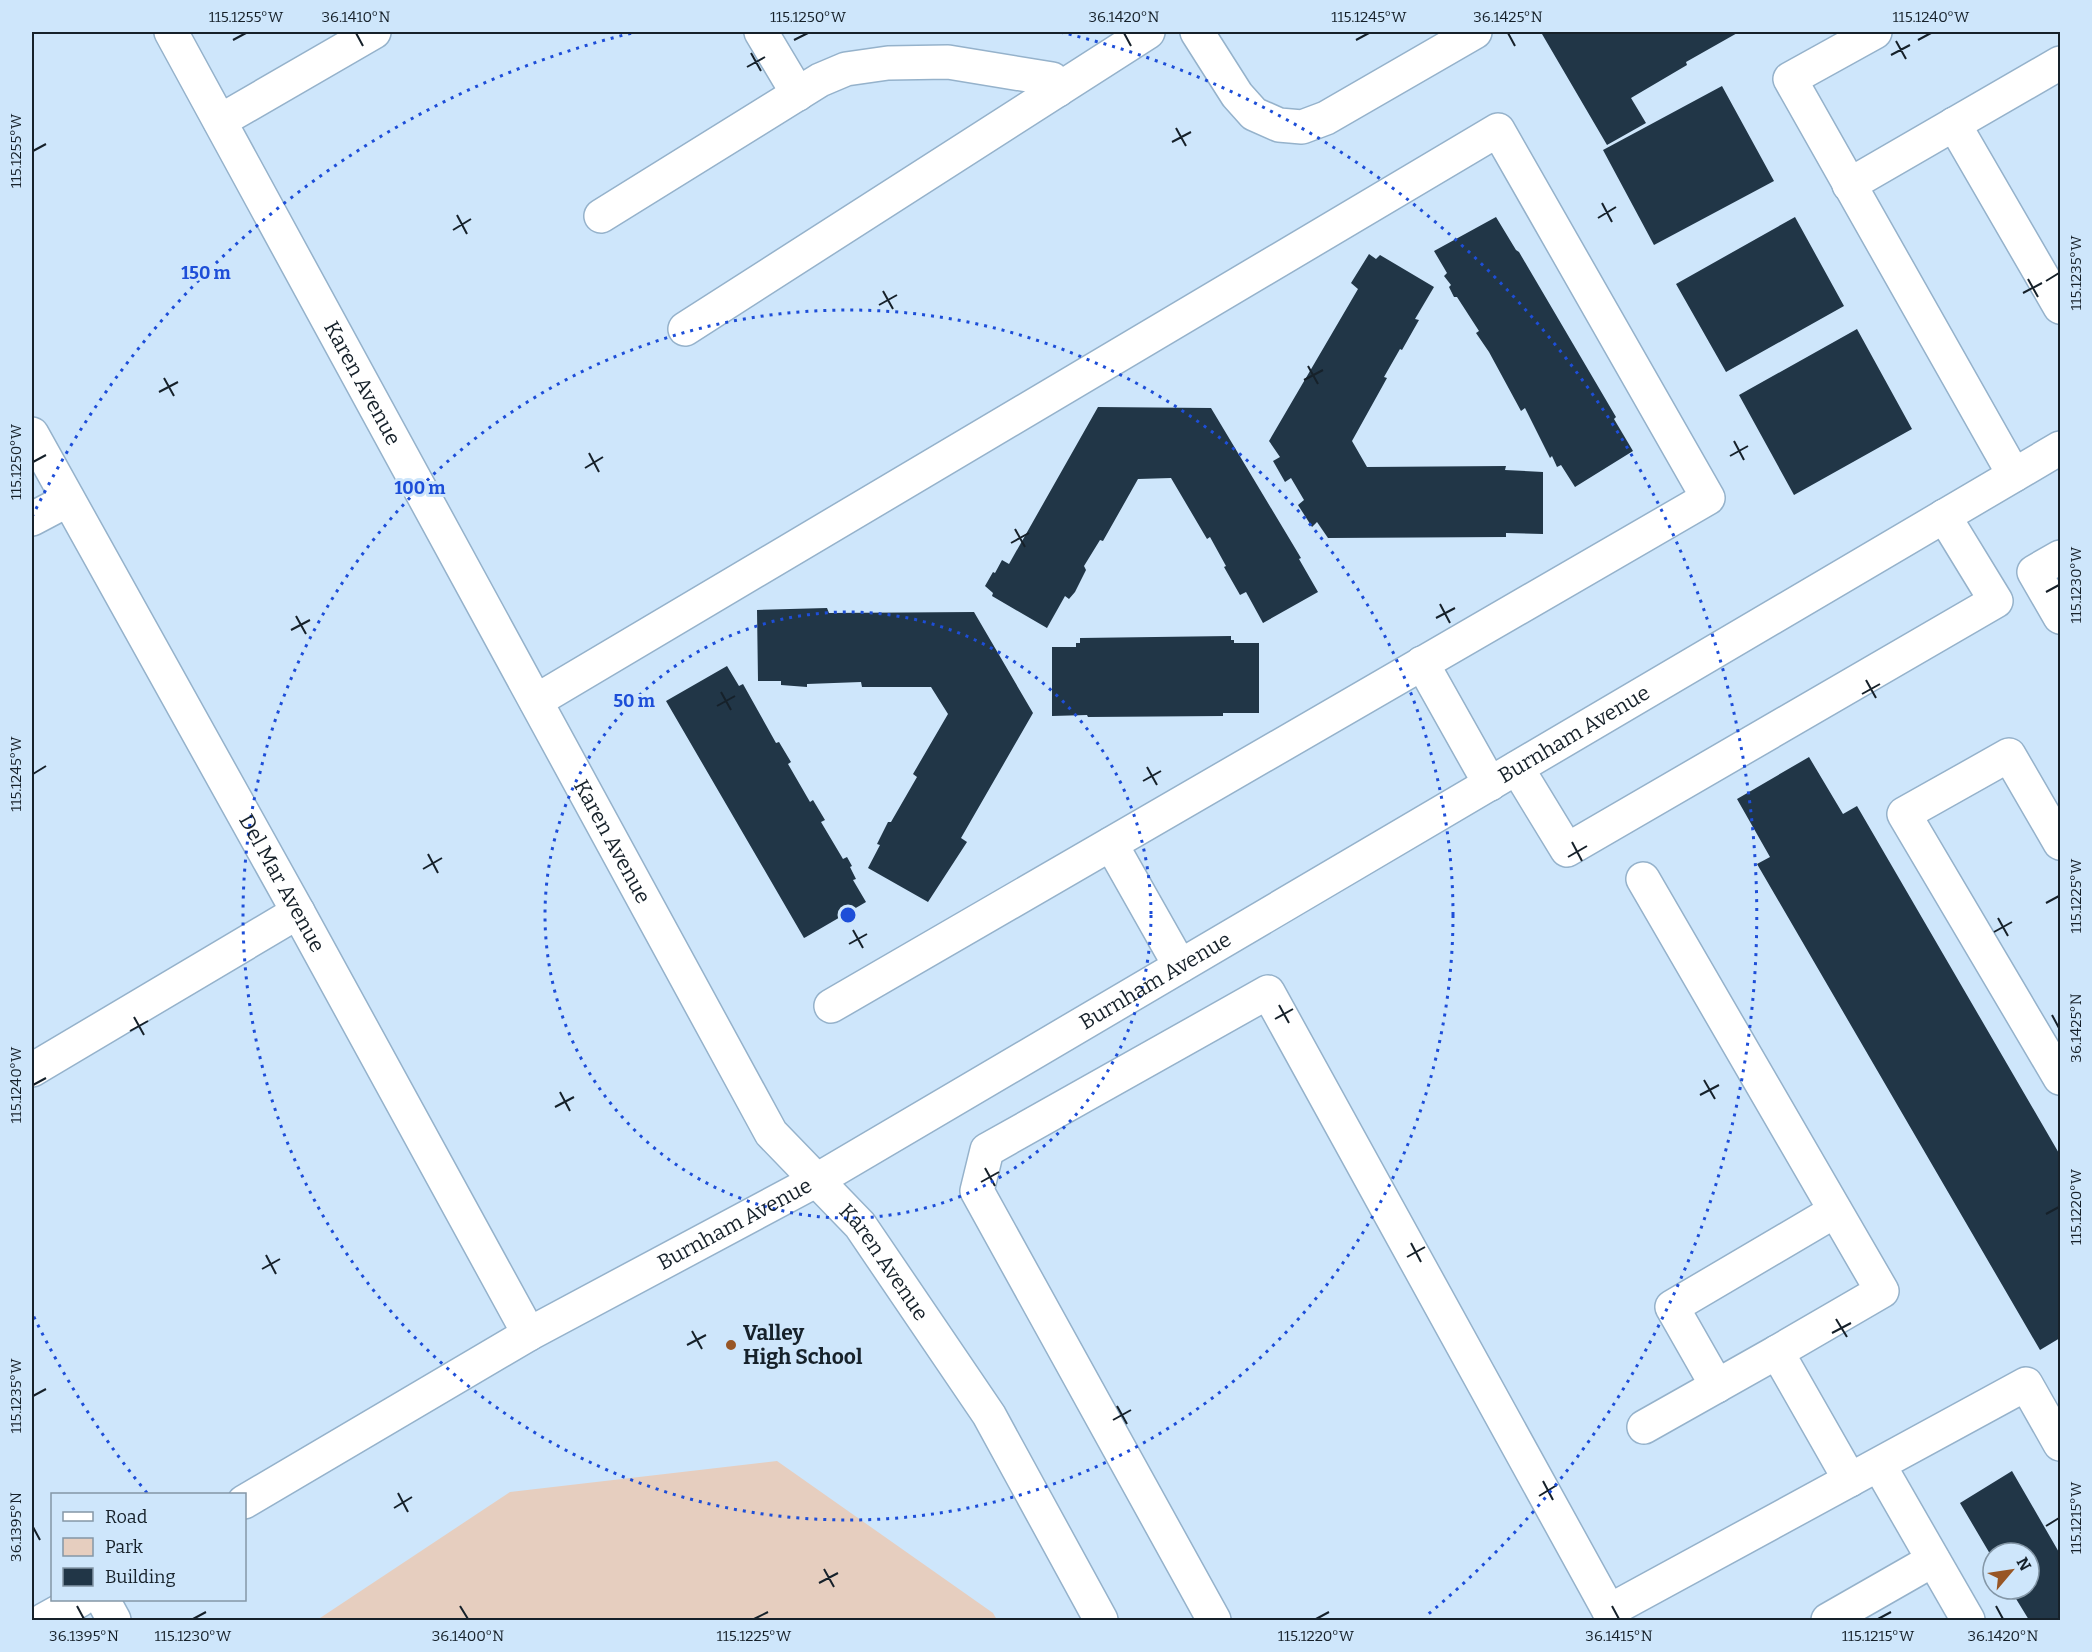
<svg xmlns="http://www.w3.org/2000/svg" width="2092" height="1652" viewBox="0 0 2092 1652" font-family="Bitter,serif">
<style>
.green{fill:#e6cebf}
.building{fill:#213647}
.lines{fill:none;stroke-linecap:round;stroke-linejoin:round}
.minor-casing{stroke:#95b2cb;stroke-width:36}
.minor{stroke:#fff;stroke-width:33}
.ticks{fill:none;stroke:#16212a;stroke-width:2}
.ring{fill:none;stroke:#1d4ed8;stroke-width:3;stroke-dasharray:3 6}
.poi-dot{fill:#985625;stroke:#cee6fb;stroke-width:2}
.labels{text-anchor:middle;stroke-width:6;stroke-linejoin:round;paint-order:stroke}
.street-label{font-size:21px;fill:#16212a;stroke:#cee6fb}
.poi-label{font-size:21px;font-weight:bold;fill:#16212a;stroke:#cee6fb;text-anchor:start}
.centre{fill:#1d4ed8;stroke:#cee6fb;stroke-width:3}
.ring-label{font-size:18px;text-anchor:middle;font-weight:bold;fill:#1d4ed8;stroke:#cee6fb;stroke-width:6;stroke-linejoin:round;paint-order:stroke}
.neatline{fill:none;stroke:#16212a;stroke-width:2}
.ticks-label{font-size:15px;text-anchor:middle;fill:#16212a}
</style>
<rect width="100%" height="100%" fill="#cee6fb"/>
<path class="green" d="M777 1461 993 1613 997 1620H317L510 1492Z"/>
<path class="building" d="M1546 32H1739L1686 62 1687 65 1631 98 1646 123 1607 145 1542 34Z
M1722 86 1774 181 1654 245 1603 150Z
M1496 217 1516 250 1519 252 1616 417 1614 419 1633 451 1575 487 1561 465 1557 467 1552 456 1550 458 1525 408 1521 411 1489 352 1476 333 1479 331 1457 297H1454L1449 287 1451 285 1444 276 1447 273 1434 251Z
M1795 217 1844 306 1726 372 1676 284Z
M1369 254 1376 259 1380 255 1434 287 1415 319 1419 320 1402 350 1400 349 1384 377 1387 378 1352 441 1367 467 1506 466 1505 470 1543 472V534L1506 533V537L1328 538 1317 522 1312 527 1298 505 1304 500 1291 478 1285 482 1273 461 1280 457 1269 441 1358 289 1351 283Z
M1857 329 1912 429 1794 495 1739 395Z
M1098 407 1211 408 1301 558 1299 559 1318 592 1263 623 1246 592 1240 595 1224 567 1226 566 1210 537 1207 539 1171 478 1138 479 1103 541 1100 540 1084 566 1086 570 1075 592 1069 599 1065 596 1047 628 992 596 993 593 985 586 993 572 995 573 1002 560 1009 564Z
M827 608 829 613 974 612 1033 713 961 838 967 842 928 902 868 868 880 845 877 844 888 822H891L917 777 913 774 948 714 931 687H862L861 682 807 684V687L781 685V681H758L757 610Z
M1231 636V640H1234V643H1259V713H1223V716L1088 717 1087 715 1052 716V647H1076V643H1080V638Z
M727 666 739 686 743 684 776 743 779 742 791 762 788 764 810 802 813 800 825 820 821 822 843 859 847 857 852 866 850 867 856 879 853 880 866 902 806 937 804 938 666 701Z
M1809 757 1843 814 1857 806 2060 1155V1338L2040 1350 1757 864 1770 857 1737 799Z
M2012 1471 2060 1554V1620H2029L2010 1589H2029V1553H1993V1559L1960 1503Z"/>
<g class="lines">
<defs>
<g id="minor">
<path id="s1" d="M171 32 771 1133 860 1225 989 1415 1101 1620"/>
<path d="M761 32 798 94"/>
<path d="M1197 32 1237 95 1254 114 1279 125 1302 127 1326 118 1475 32"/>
<path d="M1875 32 1790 79 2014 475"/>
<path d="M220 121 374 32"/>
<path d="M1954 124 2060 307"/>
<path d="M1849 185 2060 63"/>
<path d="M601 216 820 80 846 69 888 63 948 62 1052 79 1058 90"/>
<path d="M685 329 1148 32"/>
<path id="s2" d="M32 434 298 912 529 1334"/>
<path d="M32 519 68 500"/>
<path d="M2060 557 2034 572 2060 617"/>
<path d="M1422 663 1490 784"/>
<path d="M536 701 1498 130 1708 498 831 1006"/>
<path d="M1517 768 1567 850 1996 601 1944 516"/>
<path d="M2060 843 2009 755 1904 814 2060 1078"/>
<path d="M1111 844 1180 966"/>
<path d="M1643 879 1882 1291 1777 1352 1850 1480"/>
<path d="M32 1070 298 912"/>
<path d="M1717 1386 1672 1307 1835 1211"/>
<path d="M1644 1427 1777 1352"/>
<path d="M1879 1465 1968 1620"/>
<path id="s3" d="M244 1502 529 1334 817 1180 2060 448"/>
<path d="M103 1600 114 1620"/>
<path d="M1609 1611 2026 1384 2060 1444"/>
<path d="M44 1620 80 1600"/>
<path d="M1214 1620 977 1191 987 1150 1268 992 1614 1620"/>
<path d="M1828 1620 1933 1560"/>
</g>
</defs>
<use href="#minor" class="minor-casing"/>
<use href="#minor" class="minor"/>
</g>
<path class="ticks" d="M356 33 363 46M1124 33 1131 46M1508 33 1515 46M233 40 246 33M794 40 808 33M1356 40 1369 33M1918 40 1931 33M1896 41 1906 59M751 53 761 71M1891 55 1910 45M747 67 765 57M1176 128 1186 146M1172 142 1191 132M33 151 46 144M1602 203 1612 222M457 215 467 234M1598 218 1616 207M453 230 471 219M2028 279 2038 297M2046 281 2059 273M883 291 893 309M2023 293 2042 283M879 305 897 295M1308 366 1318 384M164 378 174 396M1304 380 1323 370M159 392 178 382M1734 441 1744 460M589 453 599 472M1730 456 1748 446M33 462 46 455M585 468 603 457M1015 529 1025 547M1011 543 1029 533M2046 592 2059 585M1440 604 1450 623M296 616 306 634M1436 618 1455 608M291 630 310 620M1866 680 1876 698M721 692 731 710M1862 694 1880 684M717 706 735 696M1147 767 1157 785M33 774 46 766M1143 781 1161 771M1572 842 1582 861M428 854 438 873M1568 857 1587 846M423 869 442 858M2046 903 2059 896M1998 918 2008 936M853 930 863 948M1994 932 2012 922M849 944 867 934M1279 1005 1289 1023M2052 1015 2059 1028M134 1017 144 1035M1275 1019 1293 1009M130 1031 148 1021M1704 1080 1715 1099M33 1085 46 1078M560 1092 570 1111M1700 1095 1719 1085M555 1107 574 1097M985 1168 995 1186M981 1182 999 1172M2046 1214 2059 1207M1411 1243 1421 1262M266 1255 276 1274M1407 1257 1425 1247M262 1269 280 1259M1836 1319 1847 1337M692 1331 702 1349M1832 1333 1851 1323M687 1345 706 1335M33 1396 46 1389M1117 1406 1127 1424M1113 1420 1131 1410M1543 1481 1553 1500M398 1493 408 1512M1539 1496 1557 1485M394 1508 412 1497M2046 1526 2059 1518M33 1527 40 1540M824 1569 834 1587M819 1583 838 1573M77 1606 84 1619M460 1606 468 1619M1612 1606 1619 1619M1996 1606 2003 1619M193 1619 206 1612M754 1619 768 1612M1316 1619 1329 1612M1878 1619 1891 1612"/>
<g class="ring">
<circle cx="848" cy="915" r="303"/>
<circle cx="848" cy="915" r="605"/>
<path d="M147 1493A908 908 0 0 1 32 1313M32 517A908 908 0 0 1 636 32M1060 32A908 908 0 0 1 1426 1616"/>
</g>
<circle class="poi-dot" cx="731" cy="1345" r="6"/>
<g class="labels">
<g class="street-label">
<text dy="7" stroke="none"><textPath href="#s1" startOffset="400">Karen Avenue</textPath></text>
<text dy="7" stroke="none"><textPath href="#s3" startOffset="1536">Burnham Avenue</textPath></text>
<text dy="7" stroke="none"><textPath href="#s1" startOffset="922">Karen Avenue</textPath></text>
<text dy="7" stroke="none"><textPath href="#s2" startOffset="514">Del Mar Avenue</textPath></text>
<text dy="7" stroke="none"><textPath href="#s3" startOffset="1050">Burnham Avenue</textPath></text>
<text dy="7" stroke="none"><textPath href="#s3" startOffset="564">Burnham Avenue</textPath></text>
<text dy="7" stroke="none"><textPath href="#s1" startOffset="1426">Karen Avenue</textPath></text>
</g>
<g class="poi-label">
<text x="743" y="1340">Valley<tspan x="743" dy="24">High School</tspan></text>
</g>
</g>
<circle cx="848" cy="915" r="9" class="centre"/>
<g class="ring-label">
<text x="206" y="279">150 m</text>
<text x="420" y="494">100 m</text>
<text x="634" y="707">50 m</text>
</g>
<rect width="2092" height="1652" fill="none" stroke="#cee6fb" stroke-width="66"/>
<rect x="51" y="1493" width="195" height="108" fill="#cee6fb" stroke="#8497a7" stroke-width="1.5"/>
<rect x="63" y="1512" width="30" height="9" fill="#ffffff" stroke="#8497a7" stroke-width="1.5"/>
<text x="105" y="1523" font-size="18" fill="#16212a">Road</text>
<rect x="63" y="1538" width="30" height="18" fill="#e6cebf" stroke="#8497a7" stroke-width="1.5"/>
<text x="105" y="1553" font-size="18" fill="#16212a">Park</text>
<rect x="63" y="1568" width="30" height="18" fill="#213647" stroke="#8497a7" stroke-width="1.5"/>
<text x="105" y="1583" font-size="18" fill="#16212a">Building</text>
<g transform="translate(2011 1571) rotate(61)"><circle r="28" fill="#cee6fb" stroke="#8497a7" stroke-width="1.5"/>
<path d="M0-4.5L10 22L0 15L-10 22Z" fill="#985625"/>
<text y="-9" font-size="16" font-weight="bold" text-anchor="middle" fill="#16212a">N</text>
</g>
<rect x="33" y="33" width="2026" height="1586" class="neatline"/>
<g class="ticks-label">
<text x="246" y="22">115.1255°W</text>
<text x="356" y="22">36.1410°N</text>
<text x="808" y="22">115.1250°W</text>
<text x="1124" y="22">36.1420°N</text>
<text x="1369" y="22">115.1245°W</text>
<text x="1508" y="22">36.1425°N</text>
<text x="1931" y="22">115.1240°W</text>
<text transform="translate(16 151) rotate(-90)" y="5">115.1255°W</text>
<text transform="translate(2076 273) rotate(-90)" y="5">115.1235°W</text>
<text transform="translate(16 462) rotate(-90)" y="5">115.1250°W</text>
<text transform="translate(2076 585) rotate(-90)" y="5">115.1230°W</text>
<text transform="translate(16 774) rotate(-90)" y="5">115.1245°W</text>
<text transform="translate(2076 896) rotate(-90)" y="5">115.1225°W</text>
<text transform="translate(2076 1028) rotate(-90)" y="5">36.1425°N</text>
<text transform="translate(16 1085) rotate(-90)" y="5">115.1240°W</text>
<text transform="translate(2076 1207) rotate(-90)" y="5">115.1220°W</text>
<text transform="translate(16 1396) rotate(-90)" y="5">115.1235°W</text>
<text transform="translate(2076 1518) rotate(-90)" y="5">115.1215°W</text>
<text transform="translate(16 1527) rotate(-90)" y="5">36.1395°N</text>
<text x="84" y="1641">36.1395°N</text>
<text x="193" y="1641">115.1230°W</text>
<text x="468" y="1641">36.1400°N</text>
<text x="754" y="1641">115.1225°W</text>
<text x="1316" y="1641">115.1220°W</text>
<text x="1619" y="1641">36.1415°N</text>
<text x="1878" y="1641">115.1215°W</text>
<text x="2003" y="1641">36.1420°N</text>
</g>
</svg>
